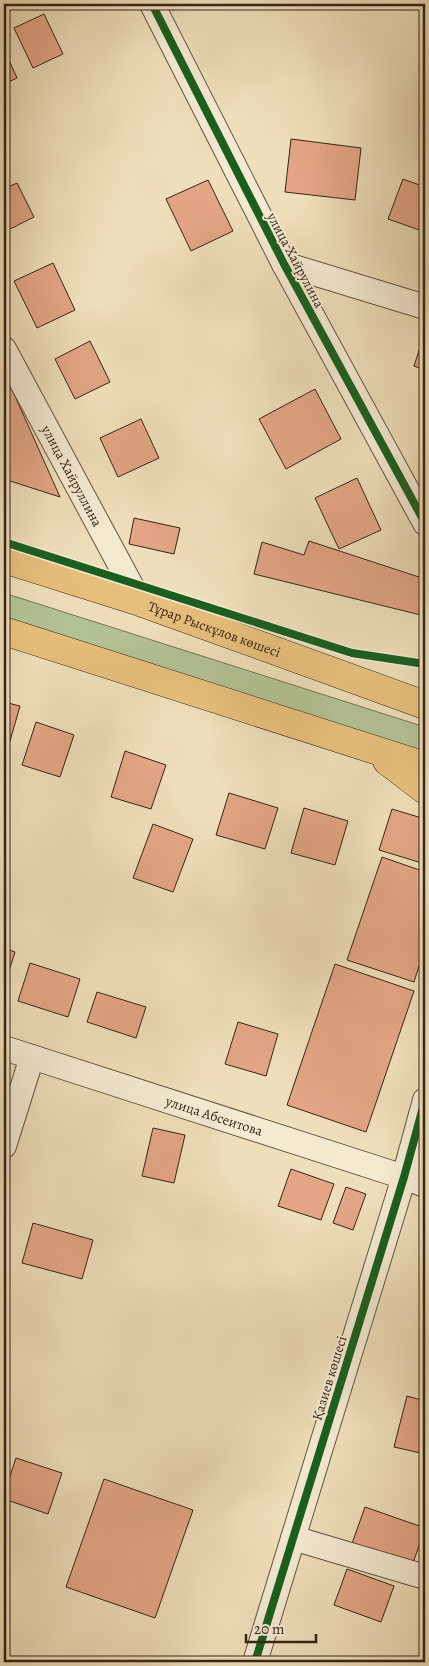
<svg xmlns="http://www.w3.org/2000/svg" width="429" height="1666" viewBox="0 0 429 1666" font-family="Alegreya,serif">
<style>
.green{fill:#b3c294;stroke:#747457}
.building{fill:#e3a585;stroke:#35251a}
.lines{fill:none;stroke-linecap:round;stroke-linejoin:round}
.minor-casing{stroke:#635342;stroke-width:26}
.major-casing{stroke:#35251a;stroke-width:29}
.minor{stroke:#f4ead2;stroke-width:24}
.major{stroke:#e7bf7c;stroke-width:28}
.cycleway-casing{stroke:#f4ead2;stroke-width:11}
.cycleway{stroke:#1b5e20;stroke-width:8}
.labels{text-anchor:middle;stroke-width:4;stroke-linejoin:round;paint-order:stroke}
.street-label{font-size:14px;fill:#35251a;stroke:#f4ead2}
</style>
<rect width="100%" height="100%" fill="#eedeb9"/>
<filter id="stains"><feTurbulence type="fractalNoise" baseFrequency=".004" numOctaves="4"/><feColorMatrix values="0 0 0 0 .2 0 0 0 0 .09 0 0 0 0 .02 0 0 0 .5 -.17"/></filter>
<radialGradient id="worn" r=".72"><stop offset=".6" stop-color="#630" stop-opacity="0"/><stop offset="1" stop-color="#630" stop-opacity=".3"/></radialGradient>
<path class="green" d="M4 593 425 727V752L4 618Z"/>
<path class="building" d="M44 14 63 54 33 68 14 28Z
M4 49 17 78 4 84Z
M291 139 361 148 355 200 285 192Z
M403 179 425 187V232L388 219Z
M208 180 233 231 191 251 166 199Z
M17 183 34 217 4 232V189Z
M53 263 75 310 37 328 14 281Z
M425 332V370L414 366Z
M90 341 110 382 75 399 55 359Z
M4 384 11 387 60 497 4 479Z
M315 389 341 439 286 469 259 419Z
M141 419 159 458 118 477 100 438Z
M357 478 381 530 339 549 315 498Z
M134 518 180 528 174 554 129 544Z
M309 541 422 578 425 587V616L254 574 262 542 304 555Z
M4 702 20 706 4 762Z
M36 722 74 735 60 777 22 765Z
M125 751 166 765 151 809 111 797Z
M229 793 278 808 265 849 216 835Z
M304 808 348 821 335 865 291 853Z
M392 809 425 819V864L379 850Z
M153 824 193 839 173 892 133 878Z
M382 857 425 872V947L414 982 347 960Z
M4 948 15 952 4 987Z
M30 963 80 979 68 1017 18 1001Z
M335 964 414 991 366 1132 287 1105Z
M97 992 146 1007 136 1038 87 1022Z
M238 1022 278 1034 266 1076 225 1064Z
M153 1128 185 1135 174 1183 142 1176Z
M291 1169 334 1184 321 1220 278 1206Z
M346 1187 366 1194 353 1230 333 1223Z
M33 1223 93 1240 82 1279 22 1263Z
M407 1396 425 1401V1454L394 1447Z
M16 1458 62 1473 48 1514 4 1499V1494Z
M104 1479 193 1510 155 1618 66 1587Z
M365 1507 425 1528 410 1572 349 1552Z
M347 1569 394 1586 381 1622 334 1605Z"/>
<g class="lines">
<defs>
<g id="minor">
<path d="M152 4 284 264 425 523"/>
<path d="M284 264 425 307"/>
<path id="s1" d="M4 349 140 602"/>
<path id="s2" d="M4 1048 404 1177 425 1185"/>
<path d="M4 1146 32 1057"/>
<path d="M293 1538 425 1577"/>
<path d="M255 1662 404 1177 425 1100"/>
</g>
<g id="major">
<path id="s3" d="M4 559 140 602 425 705"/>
<path d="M4 631 425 766"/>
<path d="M387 761 425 790"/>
</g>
</defs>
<use href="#minor" class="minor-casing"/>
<use href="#major" class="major-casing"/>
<use href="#minor" class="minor"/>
<use href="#major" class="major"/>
<defs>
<path id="cycleway" d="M152 4 284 264 425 523
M4 542 352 653 425 664
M255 1662 404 1177 425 1100"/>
</defs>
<use href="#cycleway" class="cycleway-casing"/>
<use href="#cycleway" class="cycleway"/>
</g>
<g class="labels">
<g class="street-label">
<text transform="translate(296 260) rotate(62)" y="5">улица Хайрулина</text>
<text dy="5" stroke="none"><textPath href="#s1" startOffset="144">улица Хайруллина</textPath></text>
<text dy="5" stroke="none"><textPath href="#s3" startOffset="222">Тұрар Рыскұлов көшесі</textPath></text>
<text dy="5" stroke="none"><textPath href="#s2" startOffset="221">улица Абсеитова</textPath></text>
<text transform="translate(329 1378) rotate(-73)" y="5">Қазиев көшесі</text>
</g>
</g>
<rect width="429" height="1666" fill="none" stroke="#eedeb9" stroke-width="20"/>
<rect x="5" y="5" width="419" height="1656" fill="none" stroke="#35251a" stroke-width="2.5"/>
<rect x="10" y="10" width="409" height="1646" fill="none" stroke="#35251a"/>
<path d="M246 1634v8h70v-8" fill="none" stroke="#35251a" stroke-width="2.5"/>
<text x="254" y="1634" font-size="15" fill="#35251a" stroke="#f4ead2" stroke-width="4" paint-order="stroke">20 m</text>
<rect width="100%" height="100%" filter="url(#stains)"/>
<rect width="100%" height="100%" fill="url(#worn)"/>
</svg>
